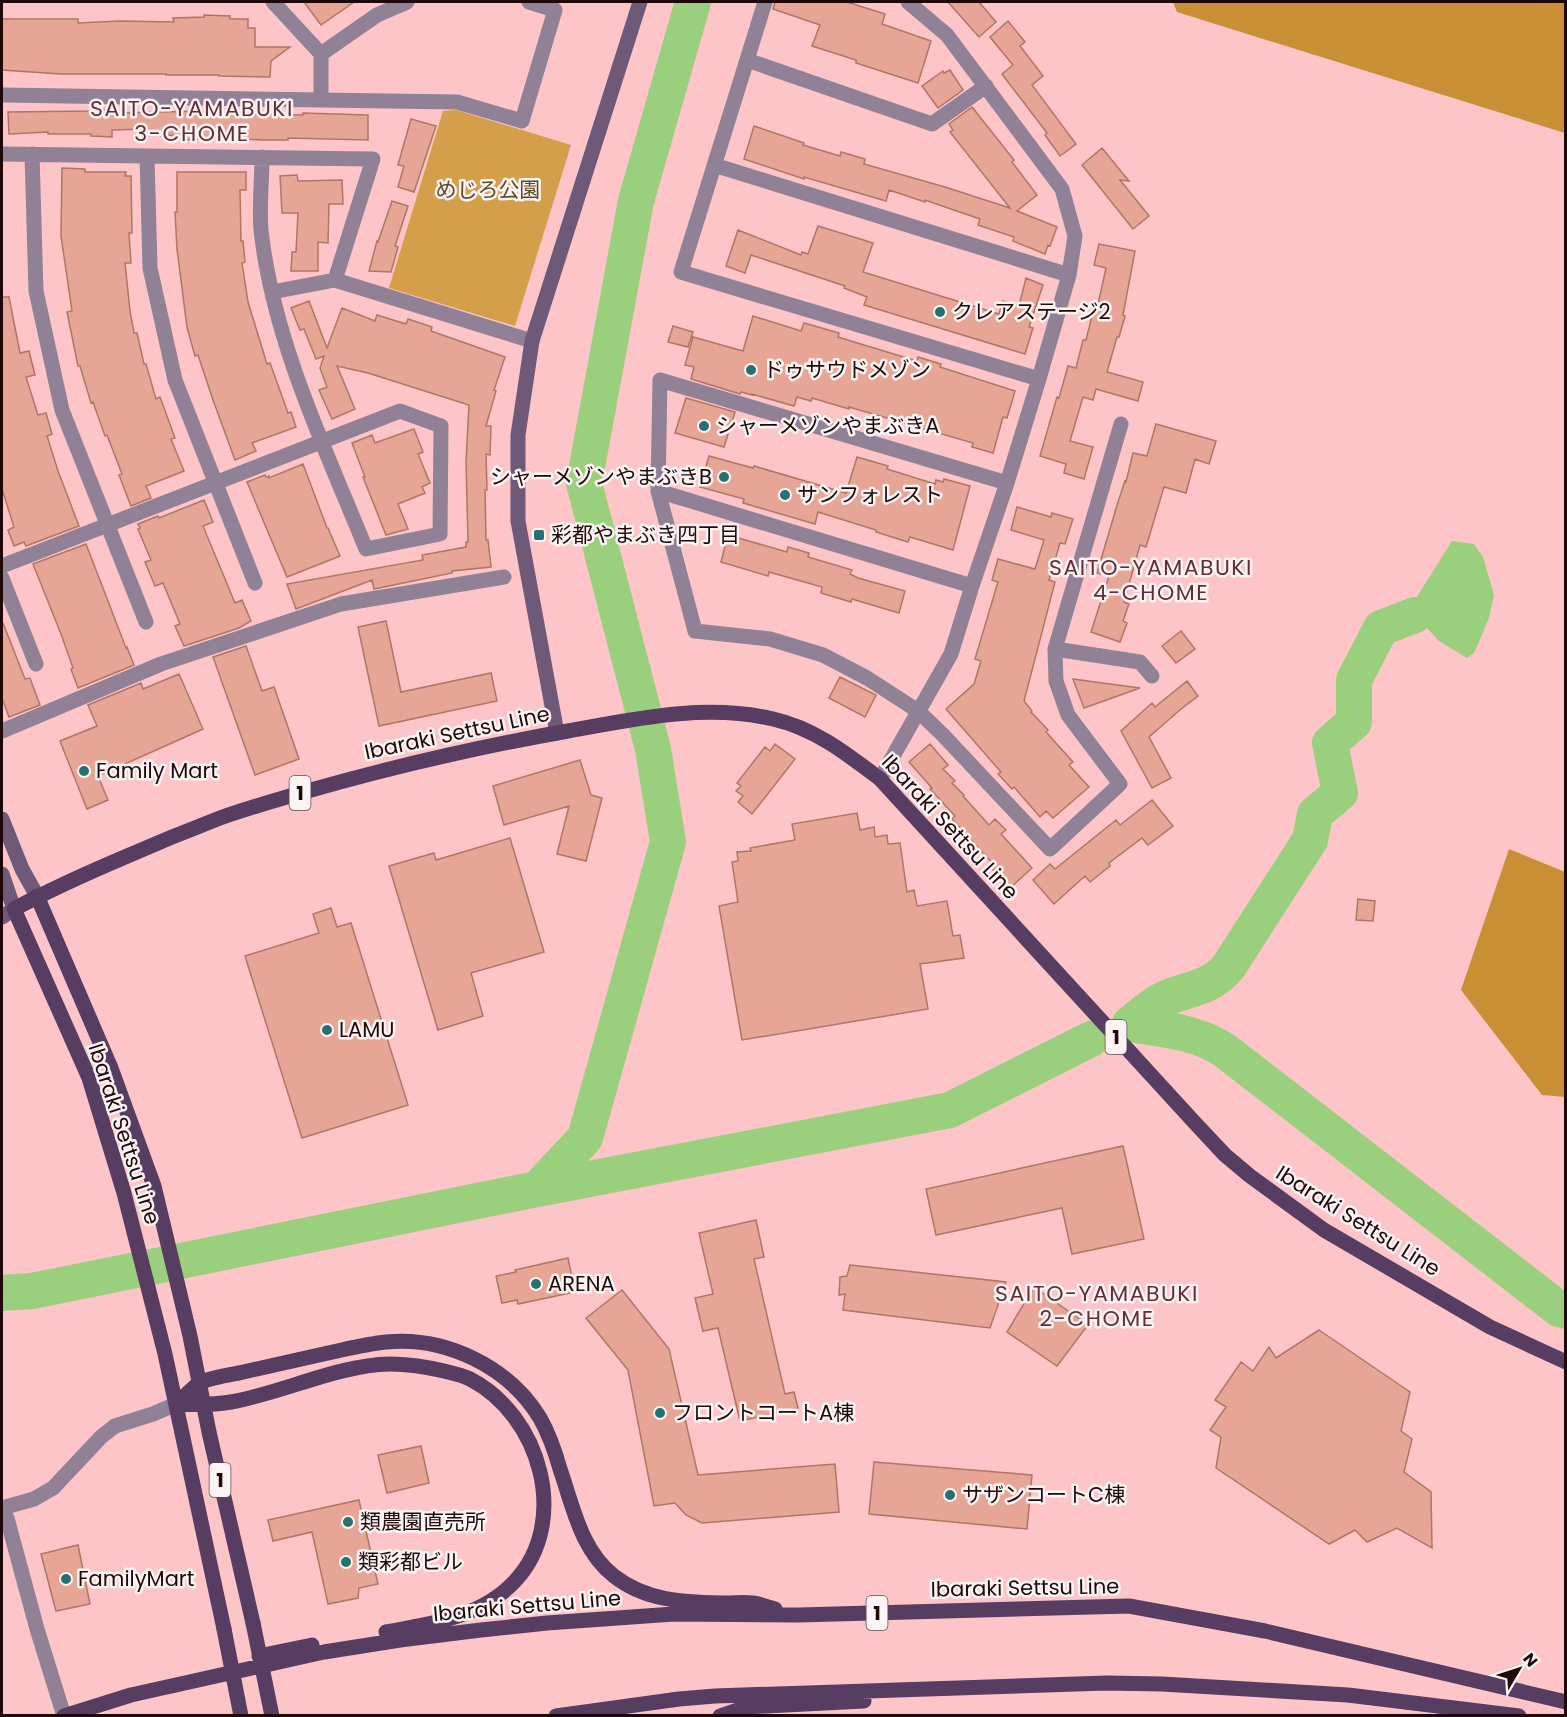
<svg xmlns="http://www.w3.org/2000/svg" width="1567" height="1717" viewBox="0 0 1567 1717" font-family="Poppins,'Noto Sans JP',sans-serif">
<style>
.green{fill:#d49e4b}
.forest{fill:#c88f35}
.water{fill:#9ad07d}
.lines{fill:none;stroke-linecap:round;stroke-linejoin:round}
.river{stroke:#9ad07d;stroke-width:36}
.building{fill:#e7a695;stroke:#b17565;stroke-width:1.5}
.street{stroke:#908197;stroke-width:15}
.secondary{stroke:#6e5978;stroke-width:15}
.primary{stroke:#573d62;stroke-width:15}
.primary-bridge{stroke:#573d62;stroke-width:15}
.poi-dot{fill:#257071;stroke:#fcf4f4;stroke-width:2}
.labels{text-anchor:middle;stroke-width:5;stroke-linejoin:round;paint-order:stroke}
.shield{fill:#fcf4f4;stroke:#614f50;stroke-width:1.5}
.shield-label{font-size:20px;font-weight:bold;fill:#1f080a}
.park-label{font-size:21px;fill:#604823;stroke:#fcf4f4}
.poi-label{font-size:21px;fill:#1f080a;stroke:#fcf4f4;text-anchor:start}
.street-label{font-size:21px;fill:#1f080a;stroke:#fcf4f4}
.neighbourhood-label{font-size:22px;letter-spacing:1.5px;fill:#652d33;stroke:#fcf4f4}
</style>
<rect width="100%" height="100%" fill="#fdc5c7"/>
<path class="green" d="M456 110 571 145 515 326 389 288 443 111Z"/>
<path class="forest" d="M1173 2H1565V133L1177 12Z
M1509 849 1565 872V1097L1542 1095 1461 990Z"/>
<path class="water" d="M1452 541 1474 544 1483 557 1494 595 1489 618 1474 653 1467 658 1439 641 1415 615 1413 603Z"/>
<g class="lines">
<path class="river" d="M1130 1024C1141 1015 1151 1005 1164 999 1189 988 1211 989 1229 966L1310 840 1315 814 1340 793 1330 743 1354 722V680L1381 628 1415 615
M1130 1024C1163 1029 1196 1032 1224 1050L1559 1309 1566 1311
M537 1189 585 1138 668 842 653 749 584 483 636 201 693 2
M2 1293 32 1291 537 1189 950 1110 1091 1039"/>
</g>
<path class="building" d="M304 2H354L321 25Z
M775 2H847L885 14 882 24 931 41 918 83 856 63V60L812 46 820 25 773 9Z
M948 2H979L996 22 979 37Z
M204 15 230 16V19H248V28H255V47H290L271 61 270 77 219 76V75H166V74H61L2 70V19H78V23L120 21 174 22 173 18 204 17Z
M1008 21 1025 42 1020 46 1043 76 1032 85 1076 144 1060 156 1045 135 1047 133 1002 74 1013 65 990 37Z
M950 70 963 90 938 108 922 86 943 71 944 73Z
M972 107 1014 160 1012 162 1037 195 1017 211 1057 227 1050 246 1048 245 1045 254 1013 241 1014 237 978 225 980 219 925 200V202L889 190 886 201 804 177V179L744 159 754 126 804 143 803 145 840 156 841 152 865 159 864 164 945 187 1010 208 950 132 953 130 949 124Z
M92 109 113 110V113L208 111V113L303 115V113L368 115V140L288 138V140H262L209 137V139L182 140V135L146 136 145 129 112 130V137L91 136V134H48V132L9 134 8 112 92 111Z
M411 119 436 126 414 192 398 187 404 166 398 165Z
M1102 148 1129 181 1120 180 1149 216 1133 229 1082 165Z
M62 168 85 169V172H126L125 176H131L132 233H129L131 263H125L130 311 134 333H137L144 364H146L156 399 160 397 175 438 171 439 184 471 146 486 151 498 131 506 119 475 122 474 107 435 105 436 93 402 91 403 80 366H78L67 312 72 311 61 236Z
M177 172H246V190H240L241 241H243L245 262 242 263 248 302 267 364 270 363 288 413 291 412 296 427 252 443 256 451 235 460 213 400 198 355 195 356 187 327 177 249 175 212H177Z
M297 175 298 181 342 180 343 204H329L328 243 318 242V271H291L292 252H296L298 213H282L280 176Z
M392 201 408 206 395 246 398 247 391 272 369 271 377 241 378 242Z
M818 226 873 243 863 272 999 314 1003 301 1019 306 1026 278 1043 285 1029 327 1033 328 1025 354 864 305 867 297 844 288 845 286 751 255 745 273 726 266 738 230 801 255 802 252 808 254Z
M1099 244 1135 251 1123 315 1125 316 1119 337H1117L1107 372 1143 382 1138 401 1096 389 1093 400 1083 397 1070 441 1093 447 1084 479 1064 473 1066 464 1040 456 1057 397 1059 398 1068 366 1076 368 1083 340H1086L1094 308 1097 309 1106 268 1094 265Z
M2 297H9L20 353 29 351 35 375 26 377 38 415 46 413 52 434 47 436 58 471 79 526 26 546 24 542 14 546 8 530 14 527 2 489Z
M309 301 327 348 342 308 375 321 377 315 406 324 408 319 432 327 431 331 505 357 494 390 496 391 486 426H491L490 455 486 454 487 490H485L486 540H488L491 567 452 571V573L374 589 372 580 296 609 287 584 423 560 422 555 466 547V542H468L466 462 469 405 368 373 337 366 355 409 332 419 319 390 327 387 320 368 324 356 316 359 304 329 300 330 291 308Z
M753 316 801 331 804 323 839 333 838 337 864 345 917 361 918 357 941 364 940 367 1015 391 1007 418 1003 417 993 453 972 447 973 443 849 407V409L812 398 811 401 797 397 794 406 752 394V395L741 392 740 394 691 379 694 367 685 365 693 337 743 351Z
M673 326 693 332 688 347 668 342Z
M686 398 735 412 724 447 675 433Z
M1156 424 1216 441 1209 464 1195 459 1186 493 1164 487 1146 547 1140 545 1124 602 1129 604 1123 621 1127 623 1120 642 1091 632 1109 576 1097 573 1118 502 1125 481 1126 482 1133 453 1147 456Z
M414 429 423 452 418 454 430 483 422 487 425 493 398 504 408 529 386 535 363 477H365L352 443 372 435 375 443Z
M709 456 753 468 754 466 846 493 857 457 888 466 887 469 935 484 936 480 943 482 944 479 970 486 953 550 910 537 908 542 876 532V530L818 512 815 524 743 503 744 499 700 487Z
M303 464 327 528H328L340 556 287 577 247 482 265 475 266 477 269 476V478Z
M204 500 213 522 203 526 235 603 242 600 251 621 239 628 184 646 175 626 180 624 163 583 155 586 145 562 151 560 138 529 140 528 138 524 158 516 159 518Z
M1017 507 1051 517 1052 513 1073 519 1065 544 1060 543 1049 580 1055 582 1024 701 1032 711 1031 712 1048 730 1046 732 1073 762 1069 765 1089 787 1053 818 1046 811 1040 817 1014 787 1012 789 998 774 1001 772 946 709 974 684 981 661 975 659 998 582 992 580 998 559 1035 569 1044 540 1011 530Z
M728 535 787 552 788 547 809 553 808 557 852 570 850 574 858 578 905 591 899 613 852 599 851 602 821 593 822 587 769 572 768 576 721 562Z
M86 544 126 648 127 647 134 665 78 688 71 669 73 668 61 634 33 564Z
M386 621 401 692 491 673 497 701 379 726 358 627Z
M2 623H3L25 679 30 678 40 705 9 717 2 698Z
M1181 631 1195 649 1176 663 1162 646Z
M246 646 262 691 274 687 299 759 255 775 213 657Z
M179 674 203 729 98 776 108 800 87 809 60 741 97 726 88 705 141 683 143 689Z
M840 677 876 695 865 717 829 698Z
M1073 679 1140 688 1084 708Z
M1187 681 1198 696 1181 709 1149 737 1171 778 1152 788 1121 731 1152 703 1155 707Z
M775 744 795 759 752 814 738 802 743 796 736 791 741 786 737 783 765 747 770 751Z
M930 744 948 765 943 769 955 781 952 783 964 795 963 796 989 825 995 819 1006 830 1001 834 1032 868 1010 888 992 869 995 866 952 819 955 816 930 789 932 788 909 762Z
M580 760 591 795 602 798 586 861 557 854 569 806 504 825 493 786Z
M1152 800 1173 826 1148 845 1142 838 1109 863 1110 866 1090 882 1085 876 1054 904 1033 880 1050 864 1055 869 1116 820 1120 825Z
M857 813 860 830 874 827 875 837 887 835 888 844 900 843 907 892 914 890 917 906 947 901 953 936 960 935 964 958 920 964 928 1009 742 1040 719 906 738 902 732 862 738 861 737 852 751 851 750 848 795 840 792 824Z
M510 838 544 952 471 973 483 1016 438 1030 389 866 434 853 436 860Z
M1358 899 1375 901 1373 921 1356 920Z
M331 908 337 927 351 923 408 1105 302 1138 245 956 319 933 313 914Z
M1123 1146 1144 1239 1072 1254 1062 1208 936 1235 926 1189Z
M756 1220 764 1257 754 1259 785 1394 794 1392 798 1408 740 1421 718 1328 703 1331 695 1298 713 1294 699 1233Z
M568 1258 575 1292 518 1304 517 1300 502 1303 496 1276 516 1272 515 1270Z
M850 1265 1006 1282 990 1328 843 1310 845 1294 839 1295 840 1277 847 1276Z
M1034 1287 1088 1325 1057 1366 1007 1332Z
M622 1290 669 1349 698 1475 835 1464 839 1512 702 1523 686 1515 675 1503 654 1506 628 1370 586 1318Z
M1319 1330 1410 1392 1401 1431 1412 1439 1404 1472 1431 1492 1432 1548 1397 1528 1367 1542 1355 1530 1329 1544 1216 1468 1221 1437 1210 1430 1226 1407 1215 1400 1241 1362 1253 1371 1269 1347 1276 1358Z
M421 1446 429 1483 387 1493 378 1455Z
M874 1462 1032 1475 1027 1529 869 1514Z
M359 1500 378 1584 359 1588 358 1598 328 1604 312 1532 273 1541 268 1520Z
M78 1545 90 1604 56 1611 41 1554Z"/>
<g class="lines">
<path class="street" d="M273 2 321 54 377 15 407 2
M765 2 681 272 1039 379
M747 60 932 124 986 86
M2 95 457 102 522 121 555 10 529 2
M321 100V54
M2 154 373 159 335 280
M32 154 36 291 62 410 146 622
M147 156 150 268 175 380 255 583
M714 165 1069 275
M272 292 335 280 532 341
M1007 483 660 380 658 491 695 631 770 639 823 655 867 678 918 711 943 735 1050 849 1120 784 1068 715 1056 681 1055 649 1121 424
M658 491 972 586
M2 566C134 515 267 463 400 411L441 426 440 534 366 549C325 448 273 340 261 230 259 207 262 181 262 157
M2 578 36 664
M1055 649 1140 662 1152 676
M2 731 161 664 341 604 504 577
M880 779 951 654 972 586 1007 483 1039 379 1069 275 1075 236 1062 189 947 35 908 2
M2 1508 34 1499 53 1488 101 1437 115 1426 153 1414 176 1404
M7 1518 37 1629 64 1716"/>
<path class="secondary" d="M557 733 518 521V435L532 341 640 2
M2 819 22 869 37 896
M2 874 14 909 2 917"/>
<path class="primary" d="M37 896 111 1068 154 1186 190 1336 209 1432 253 1623
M176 1404C195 1405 213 1405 231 1402 282 1393 338 1365 390 1364 407 1364 427 1367 444 1371 452 1373 462 1375 470 1379 540 1415 571 1521 515 1581 482 1617 431 1624 386 1632
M176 1404C184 1398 191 1388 200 1383 209 1378 228 1375 239 1373 269 1366 298 1360 328 1353 347 1349 366 1344 386 1342 446 1336 509 1367 540 1418 549 1434 555 1451 560 1469 573 1506 581 1551 614 1576 647 1602 686 1602 726 1603 735 1603 744 1602 753 1603 760 1604 768 1607 775 1609
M224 1629 165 1354 124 1193 89 1078 14 909C48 891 83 875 118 860 152 845 186 831 220 818 248 808 276 800 304 792 391 767 478 747 568 731 634 719 706 703 773 719 814 728 847 754 880 779L1195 1123 1225 1155 1250 1176 1324 1230 1490 1327 1566 1362
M259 1656 312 1645
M64 1716 131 1695 324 1652 400 1640 481 1630 547 1623 674 1614 799 1615 1129 1606 1265 1631 1566 1702
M556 1716 679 1699 715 1696 1107 1683 1162 1684 1348 1695 1519 1716
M720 1716 746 1707 864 1701"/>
<path class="primary-bridge" d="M253 1623 272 1716
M224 1629 241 1716"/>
</g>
<g class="poi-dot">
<circle cx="940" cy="312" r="6"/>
<circle cx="751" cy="370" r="6"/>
<circle cx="704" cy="426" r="6"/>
<circle cx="724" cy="477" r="6"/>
<circle cx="785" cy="495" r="6"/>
<rect x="533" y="529" width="12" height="12" rx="3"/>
<circle cx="84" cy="771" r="6"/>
<circle cx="327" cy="1030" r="6"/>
<circle cx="536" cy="1284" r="6"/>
<circle cx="660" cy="1413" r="6"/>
<circle cx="950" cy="1495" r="6"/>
<circle cx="348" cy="1522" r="6"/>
<circle cx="346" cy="1562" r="6"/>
<circle cx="66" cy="1579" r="6"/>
</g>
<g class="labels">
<g class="shield">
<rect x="289.5" y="776" width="21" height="34" rx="4.5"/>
<rect x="1105.5" y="1020" width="21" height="34" rx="4.5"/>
<rect x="209.5" y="1463" width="21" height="34" rx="4.5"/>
<rect x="866.5" y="1596" width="21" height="34" rx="4.5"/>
</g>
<g class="shield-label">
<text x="300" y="800">1</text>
<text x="1116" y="1044">1</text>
<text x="220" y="1487">1</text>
<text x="877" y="1620">1</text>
</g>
<g class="park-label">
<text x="488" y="197">めじろ公園</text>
</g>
<g class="poi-label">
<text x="952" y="319">クレアステージ2</text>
<text x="763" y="377">ドゥサウドメゾン</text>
<text x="716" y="433">シャーメゾンやまぶきA</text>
<text x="712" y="484" text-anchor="end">シャーメゾンやまぶきB</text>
<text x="797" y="502">サンフォレスト</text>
<text x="551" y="542">彩都やまぶき四丁目</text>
<text x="96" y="778">Family Mart</text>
<text x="339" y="1037">LAMU</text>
<text x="548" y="1291">ARENA</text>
<text x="672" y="1420">フロントコートA棟</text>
<text x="962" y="1502">サザンコートC棟</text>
<text x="360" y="1529">類農園直売所</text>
<text x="358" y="1569">類彩都ビル</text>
<text x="78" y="1586">FamilyMart</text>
</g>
<g class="street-label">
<text transform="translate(457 733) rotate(-12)" y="7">Ibaraki Settsu Line</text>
<text transform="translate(950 827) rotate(47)" y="7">Ibaraki Settsu Line</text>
<text transform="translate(124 1134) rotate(72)" y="7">Ibaraki Settsu Line</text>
<text transform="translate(1358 1221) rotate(32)" y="7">Ibaraki Settsu Line</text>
<text transform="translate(1025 1588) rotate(-1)" y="7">Ibaraki Settsu Line</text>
<text transform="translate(527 1606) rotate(-5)" y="7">Ibaraki Settsu Line</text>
</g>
<g class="neighbourhood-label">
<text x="192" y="116">SAITO-YAMABUKI<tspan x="192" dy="25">3-CHOME</tspan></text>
<text x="1151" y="575">SAITO-YAMABUKI<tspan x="1151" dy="25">4-CHOME</tspan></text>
<text x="1097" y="1301">SAITO-YAMABUKI<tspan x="1097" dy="25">2-CHOME</tspan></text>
</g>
</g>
<rect width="1567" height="1717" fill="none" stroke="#1f080a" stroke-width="6"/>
<g transform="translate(1519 1669) rotate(51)" stroke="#fcf4f4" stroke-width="4.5" paint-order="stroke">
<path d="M0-4.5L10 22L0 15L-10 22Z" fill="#1f080a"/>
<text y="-9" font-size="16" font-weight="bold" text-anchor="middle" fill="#1f080a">N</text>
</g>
</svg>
